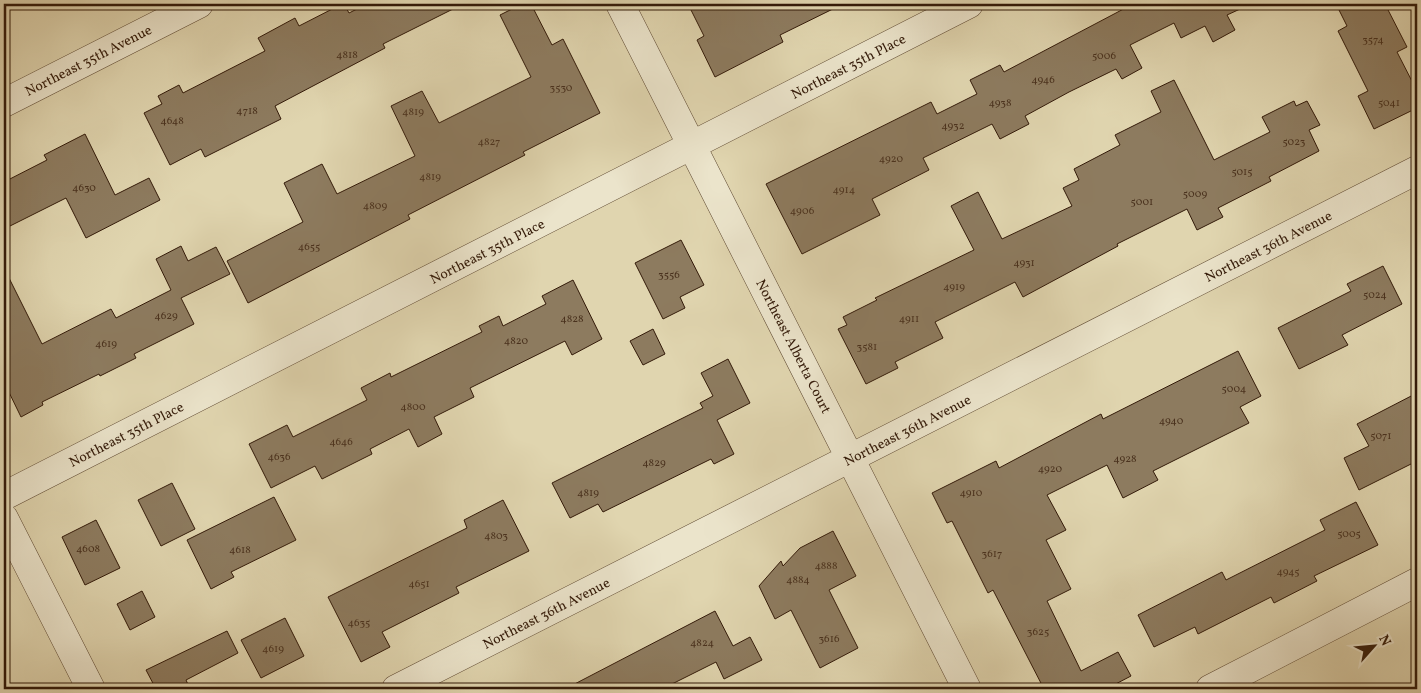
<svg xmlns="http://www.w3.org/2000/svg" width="1421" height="693" viewBox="0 0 1421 693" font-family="Vollkorn,serif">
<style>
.building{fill:#8d7b5f;stroke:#331a09}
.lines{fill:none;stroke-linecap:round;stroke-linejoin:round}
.minor-casing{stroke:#5e4932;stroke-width:29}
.minor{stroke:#ebe4cb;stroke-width:28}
.labels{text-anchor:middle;stroke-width:4;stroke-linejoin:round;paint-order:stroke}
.number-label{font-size:11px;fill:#4a321e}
.street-label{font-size:14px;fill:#331a09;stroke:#ebe4cb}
</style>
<rect width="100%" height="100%" fill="#e0d5af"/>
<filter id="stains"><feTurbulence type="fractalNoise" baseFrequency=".004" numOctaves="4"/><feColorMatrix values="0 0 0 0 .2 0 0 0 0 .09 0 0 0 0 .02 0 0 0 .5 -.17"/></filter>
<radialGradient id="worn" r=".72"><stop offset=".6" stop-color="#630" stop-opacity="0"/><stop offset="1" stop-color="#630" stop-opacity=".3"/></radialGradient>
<path class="building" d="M342 4H344L349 13 367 4H463L383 44 385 48 275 106 281 119 205 157 201 149 170 165 144 113 162 104 158 96 179 85 183 93 265 51 258 38 295 18 299 26Z
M522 4H531L552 45 563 39 600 113 523 152 525 155 408 215 410 219 248 303 227 261 303 222 284 183 322 164 337 194 415 156 391 106 422 91 439 123 531 77 500 15Z
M688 4H843L780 35 783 42 715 77 697 40 704 36Z
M1133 4H1251L1227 15 1235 30 1213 42 1205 26 1181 38 1174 23 1130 45 1142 68 1122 79 1116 69 1069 92 1025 116 1029 124 1000 139 992 124 923 158 929 170 872 199 880 215 802 254 766 184 931 102 937 114 977 94 970 80 1000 65 1004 72Z
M1336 4H1385L1407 47 1397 52 1417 91V108L1374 129 1358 96 1368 91 1338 31 1347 26Z
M1174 80 1214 160 1270 132 1262 117 1294 101 1296 106 1307 101 1320 125 1309 130 1319 151 1269 177 1271 181 1218 208 1223 217 1197 230 1187 209 1117 244 1118 246 1023 297 1015 282 935 322 943 338 895 362 898 368 866 384 838 329 847 325 843 317 877 300 875 298 974 250 951 206 978 192 1002 239 1072 206 1063 188 1079 180 1074 169 1120 145 1115 135 1161 112 1151 91Z
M85 134 115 195 149 178 160 200 86 238 66 198 4 229V182L47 160 44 155Z
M681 240 704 285 680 297 685 308 663 319 635 263Z
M181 246 188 261 216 247 230 274 181 298 194 324 134 354 136 358 100 376 99 374 42 402 43 405 21 417 4 382V268L42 344 111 309 116 318 171 290 156 259Z
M1383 266 1402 304 1342 335 1348 345 1299 369 1278 328 1351 291 1347 284Z
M573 280 602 339 572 355 565 341 470 388 474 397 434 417 442 434 418 447 409 429 370 449 372 454 322 479 315 466 271 488 249 444 287 425 293 437 367 400 361 388 390 373 391 377 482 332 479 326 499 316 503 326 546 304 542 296Z
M653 329 665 354 643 365 630 341Z
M1238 351 1261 396 1240 407 1249 423 1153 471 1158 480 1123 498 1107 465 1047 495 1066 530 1046 540 1071 589 1047 601 1081 671 1118 652 1131 676 1106 689H1044L993 590 988 593 952 521 947 523 932 493 996 461 999 468 1101 414 1103 419Z
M728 359 750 403 717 420 734 454 714 464 711 459 603 512 598 504 570 518 552 483 703 408 700 403 713 396 701 373Z
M1417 393V461L1359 490 1344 458 1369 446 1357 424Z
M172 483 195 529 161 546 138 500Z
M274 497 296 540 231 572 234 577 211 589 187 540Z
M503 500 529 551 456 587 459 593 382 632 390 647 361 662 328 597 467 528 464 520Z
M1356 502 1378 545 1314 576 1317 581 1274 603 1271 597 1198 634 1195 627 1154 647 1138 615 1222 572 1226 580 1325 530 1320 520Z
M96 520 120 568 85 585 62 537Z
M833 531 856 576 829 590 858 648 820 668 791 610 775 619 759 586 781 561 783 566 800 548Z
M142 591 155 617 130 630 117 604Z
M715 611 733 646 750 637 762 660 724 679 716 662 662 689H565Z
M285 618 304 656 261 678 241 640Z
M227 631 238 653 186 680 190 689H156L146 670Z"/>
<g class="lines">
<defs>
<path id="minor" d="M620 4 967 689
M4 103 199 4
M4 496 969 4
M4 518 91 689
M396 689 1417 170
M1210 689 1417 582"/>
</defs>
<use href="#minor" class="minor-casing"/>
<use href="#minor" class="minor"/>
</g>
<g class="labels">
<g class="number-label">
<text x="1373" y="43">3574</text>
<text x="347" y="58">4818</text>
<text x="1104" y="59">5006</text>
<text x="1043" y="83">4946</text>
<text x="561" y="91">3530</text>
<text x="1000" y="106">4938</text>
<text x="1389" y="106">5041</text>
<text x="247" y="114">4718</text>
<text x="413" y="115">4819</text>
<text x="172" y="124">4648</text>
<text x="953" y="129">4932</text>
<text x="489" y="145">4827</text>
<text x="1294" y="145">5023</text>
<text x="891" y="162">4920</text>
<text x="1242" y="175">5015</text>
<text x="430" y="180">4819</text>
<text x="84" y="191">4630</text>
<text x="844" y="193">4914</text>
<text x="1195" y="197">5009</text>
<text x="1142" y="205">5001</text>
<text x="375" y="209">4809</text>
<text x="802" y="214">4906</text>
<text x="309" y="250">4655</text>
<text x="1024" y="266">4931</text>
<text x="669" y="278">3556</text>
<text x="954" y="290">4919</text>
<text x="1375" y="298">5024</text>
<text x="166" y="319">4629</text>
<text x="572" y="322">4828</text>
<text x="909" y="322">4911</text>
<text x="516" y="344">4820</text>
<text x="106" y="347">4619</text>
<text x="867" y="350">3581</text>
<text x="1234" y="392">5004</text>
<text x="413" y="410">4800</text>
<text x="1171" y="424">4940</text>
<text x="1381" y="439">5071</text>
<text x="341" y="445">4646</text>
<text x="279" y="460">4636</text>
<text x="1125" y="462">4928</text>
<text x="654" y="466">4829</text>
<text x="1050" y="472">4920</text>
<text x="588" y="496">4819</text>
<text x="971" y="496">4910</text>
<text x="1349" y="537">5005</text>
<text x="496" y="539">4803</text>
<text x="88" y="552">4608</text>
<text x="240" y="553">4618</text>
<text x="992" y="557">3617</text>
<text x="826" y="569">4888</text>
<text x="1288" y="575">4945</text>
<text x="798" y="583">4884</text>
<text x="419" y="587">4651</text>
<text x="359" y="626">4635</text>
<text x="1038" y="635">3625</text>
<text x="829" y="642">3616</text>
<text x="702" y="646">4824</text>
<text x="273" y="652">4619</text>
</g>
<g class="street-label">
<text transform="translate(88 60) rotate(-27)" y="5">Northeast 35th Avenue</text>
<text transform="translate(848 66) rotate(-27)" y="5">Northeast 35th Place</text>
<text transform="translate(1268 246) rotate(-27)" y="5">Northeast 36th Avenue</text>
<text transform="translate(487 251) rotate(-27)" y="5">Northeast 35th Place</text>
<text transform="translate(794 346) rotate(63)" y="5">Northeast Alberta Court</text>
<text transform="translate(907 430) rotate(-27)" y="5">Northeast 36th Avenue</text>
<text transform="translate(126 434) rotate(-27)" y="5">Northeast 35th Place</text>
<text transform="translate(546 613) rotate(-27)" y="5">Northeast 36th Avenue</text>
</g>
</g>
<rect width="1421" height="693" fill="none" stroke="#e0d5af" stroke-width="20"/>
<rect x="5" y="5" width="1411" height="683" fill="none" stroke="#331a09" stroke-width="2.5"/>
<rect x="10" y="10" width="1401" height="673" fill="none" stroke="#331a09"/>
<g transform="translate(1374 646) rotate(63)" stroke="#ebe4cb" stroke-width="4" paint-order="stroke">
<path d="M0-4L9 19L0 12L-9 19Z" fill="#331a09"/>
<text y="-8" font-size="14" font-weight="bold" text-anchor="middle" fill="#331a09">N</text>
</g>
<rect width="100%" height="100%" filter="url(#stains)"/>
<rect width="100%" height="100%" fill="url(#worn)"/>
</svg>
